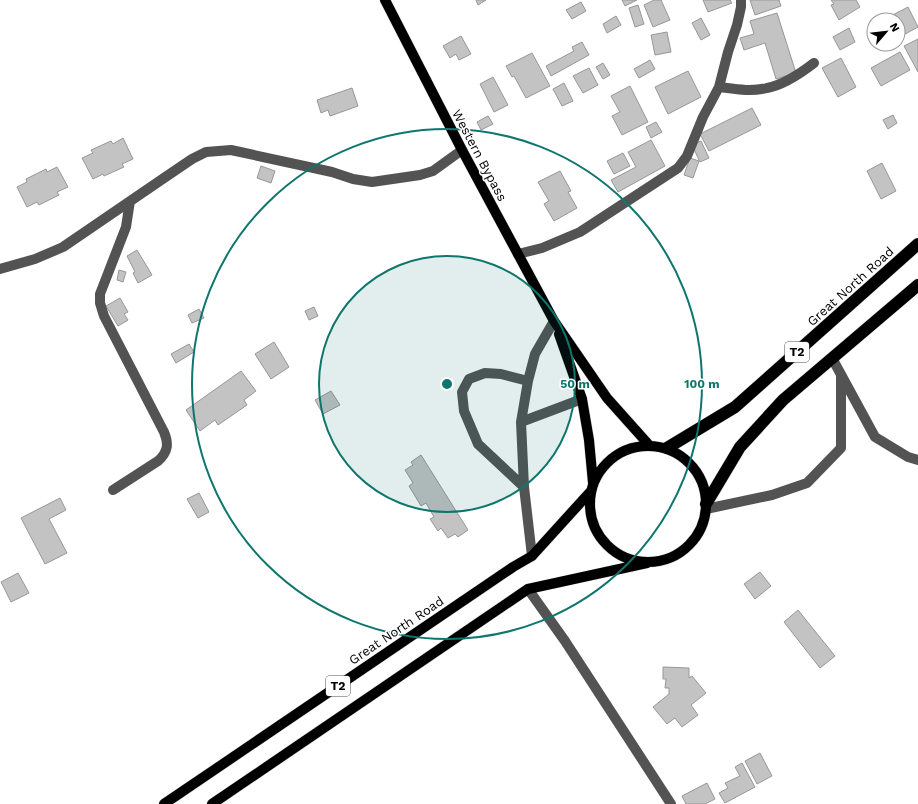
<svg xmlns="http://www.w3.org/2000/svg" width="918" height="804" viewBox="0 0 918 804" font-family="'Work Sans',sans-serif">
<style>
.building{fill:#c3c3c3;stroke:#979797}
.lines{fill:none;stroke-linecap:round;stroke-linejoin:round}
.major-casing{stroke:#dbdbdb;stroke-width:11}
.highway-casing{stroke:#dbdbdb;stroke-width:13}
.minor{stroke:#535353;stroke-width:10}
.major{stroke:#000;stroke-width:10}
.highway{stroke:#000;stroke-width:12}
.ring{fill:none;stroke:#0f766e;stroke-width:2}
.labels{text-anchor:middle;stroke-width:3;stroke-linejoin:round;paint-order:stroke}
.shield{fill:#fff;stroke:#4c4c4c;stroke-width:1}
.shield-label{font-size:12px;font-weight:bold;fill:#000}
.street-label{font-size:13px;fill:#000;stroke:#fff}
.centre{fill:#0f766e;stroke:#fff;stroke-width:2}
.ring-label{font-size:12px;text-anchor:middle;font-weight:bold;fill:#0f766e;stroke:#fff;stroke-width:3;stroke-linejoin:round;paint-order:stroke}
</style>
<rect width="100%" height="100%" fill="#fff"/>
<path class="building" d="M476 0H486L478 5Z
M622 0H637L625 6Z
M654 0H661L670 20 653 27 644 5Z
M703 0H730L732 3 708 12Z
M750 0H779L781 6 755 15Z
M831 0H856L860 7 839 20 831 5 834 4Z
M581 2 586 11 572 19 566 10Z
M638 5 644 24 635 27 629 8Z
M908 7 918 27 898 38V20H883Z
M777 13 796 73 776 79 765 43 744 50 740 38 754 34 750 21Z
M616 16 621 25 607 33 603 24Z
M701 18 710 35 701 40 692 23Z
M849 28 855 42 840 50 833 37Z
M667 32 671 52 655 55 651 35Z
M461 36 471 54 459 60 456 54 450 58 443 46Z
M918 39V72L904 46Z
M582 42 589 55 551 76 546 66 574 51 572 47Z
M900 52 910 70 881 86 871 68Z
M532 53 550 86 526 98 514 76 512 77 506 66Z
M841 58 856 87 838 97 822 68Z
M650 60 655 69 639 78 634 69Z
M603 63 610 75 603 79 596 67Z
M589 68 598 85 583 93 573 76Z
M688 71 701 97 668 114 655 87Z
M493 77 508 105 494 112 480 84Z
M564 83 573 101 562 106 553 89Z
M630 86 648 122 622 135 612 116 620 112 611 96Z
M352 88 358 106 330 116 328 110 321 113 317 100Z
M752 108 761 125 709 151 700 134Z
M893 115 897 123 888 129 883 120Z
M488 116 493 124 481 130 477 122Z
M656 122 662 132 651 138 646 127Z
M123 138 133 159 122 164 124 167 104 176 103 174 93 179 82 158 93 153 91 150 111 141 113 144Z
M651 140 665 166 618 192 611 180 636 167 628 152Z
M701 141 709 158 700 162 692 145Z
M623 153 630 166 614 174 607 161Z
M690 158 699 161 693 178 684 175Z
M882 163 896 191 881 199 867 171Z
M261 166 275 171 271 183 257 178Z
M57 167 68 187 57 192 59 195 39 205 37 202 27 207 17 187 27 182 26 179 46 169 47 172Z
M560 171 571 191 568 192 577 208 554 221 544 204 549 201 538 182Z
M137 250 152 275 138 283 133 273 135 272 127 256Z
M119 270 126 272 123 282 117 280Z
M120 298 128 312 124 314 128 320 118 326 106 306Z
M314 307 318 316 309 320 305 311Z
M199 309 204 318 192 323 188 315Z
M274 342 289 367 271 379 255 354Z
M189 344 194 352 176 363 171 354Z
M241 371 256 391 244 400 247 405 218 425 215 420 200 431 186 410Z
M331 391 340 405 323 414 315 400Z
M421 455 468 530 458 537 455 534 448 538 441 528 438 531 430 519 434 517 426 503 421 506 409 486 413 483 405 470 413 465 411 462Z
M199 493 209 512 198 518 187 499Z
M60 498 66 510 49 519 67 553 45 564 21 518Z
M760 572 771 586 755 599 744 584Z
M18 573 29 593 11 602 1 582Z
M798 610 835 656 820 668 784 622Z
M663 667 689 668V678L692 676 706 693 691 705 698 715 682 727 675 718 667 724 653 707 669 694V688H665L666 679H663Z
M760 753 772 776 757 784 745 761Z
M742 763 755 787 725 803 719 793 728 788 725 783 740 776 735 767Z
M707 783 715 799 705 804H686L682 796Z"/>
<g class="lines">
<defs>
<path id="major" d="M385 0 462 150 554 321 607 398 649 445
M559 334 582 399 589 440 593 483
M590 504a58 58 0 1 1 116 0a58 58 0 1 1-116 0Z
M164 804 513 567 532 556 591 491
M212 804 528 589 647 563"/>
<path id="highway" d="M667 448 735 407 918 244
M706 504 740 447 783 400 918 285"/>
</defs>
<use href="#major" class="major-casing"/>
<use href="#highway" class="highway-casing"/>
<path class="minor" d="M719 87C735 89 751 92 767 88 784 85 801 73 814 63
M518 254 542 248 580 232 678 168 687 156 703 117 719 87 728 52 737 25 741 7V0
M0 269 35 259 63 247 164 178 192 159 206 152 231 150 332 172 353 179 372 182 420 175 433 171 462 150
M832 358 875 437 908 457 918 460
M521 422 528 381 535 354 554 321
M524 487 478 444 464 411 462 392 469 379 485 373 501 374 528 381
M113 490 158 461C168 452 169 444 164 432L104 316 100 303V294L126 227 130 201
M706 509 772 495 807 483 841 448V375
M532 556 524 487 521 422 582 399
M528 589 565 641 671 804"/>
<use href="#major" class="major"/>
<use href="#highway" class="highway"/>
</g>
<circle cx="447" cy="384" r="128" fill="#0f766e" fill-opacity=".12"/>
<g class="ring">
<circle cx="447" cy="384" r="128"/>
<circle cx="447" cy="384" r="255"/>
</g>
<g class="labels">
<g class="shield">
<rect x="785" y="342" width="24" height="20" rx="3"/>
<rect x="326" y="676" width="24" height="20" rx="3"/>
</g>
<g class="shield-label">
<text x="797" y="356">T2</text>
<text x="338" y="690">T2</text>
</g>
<g class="street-label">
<text transform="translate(480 155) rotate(62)" y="5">Western Bypass</text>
<text transform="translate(850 286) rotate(-42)" y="5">Great North Road</text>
<text transform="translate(396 630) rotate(-34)" y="5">Great North Road</text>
</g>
</g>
<circle cx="447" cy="384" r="6" class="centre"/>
<g class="ring-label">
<text x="575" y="388">50 m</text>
<text x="702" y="388">100 m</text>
</g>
<g transform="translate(886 32) rotate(62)"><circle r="19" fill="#ffffff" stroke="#999999"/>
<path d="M0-3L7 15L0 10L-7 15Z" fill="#000000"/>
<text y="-6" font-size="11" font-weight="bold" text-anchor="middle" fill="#000000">N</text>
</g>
</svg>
